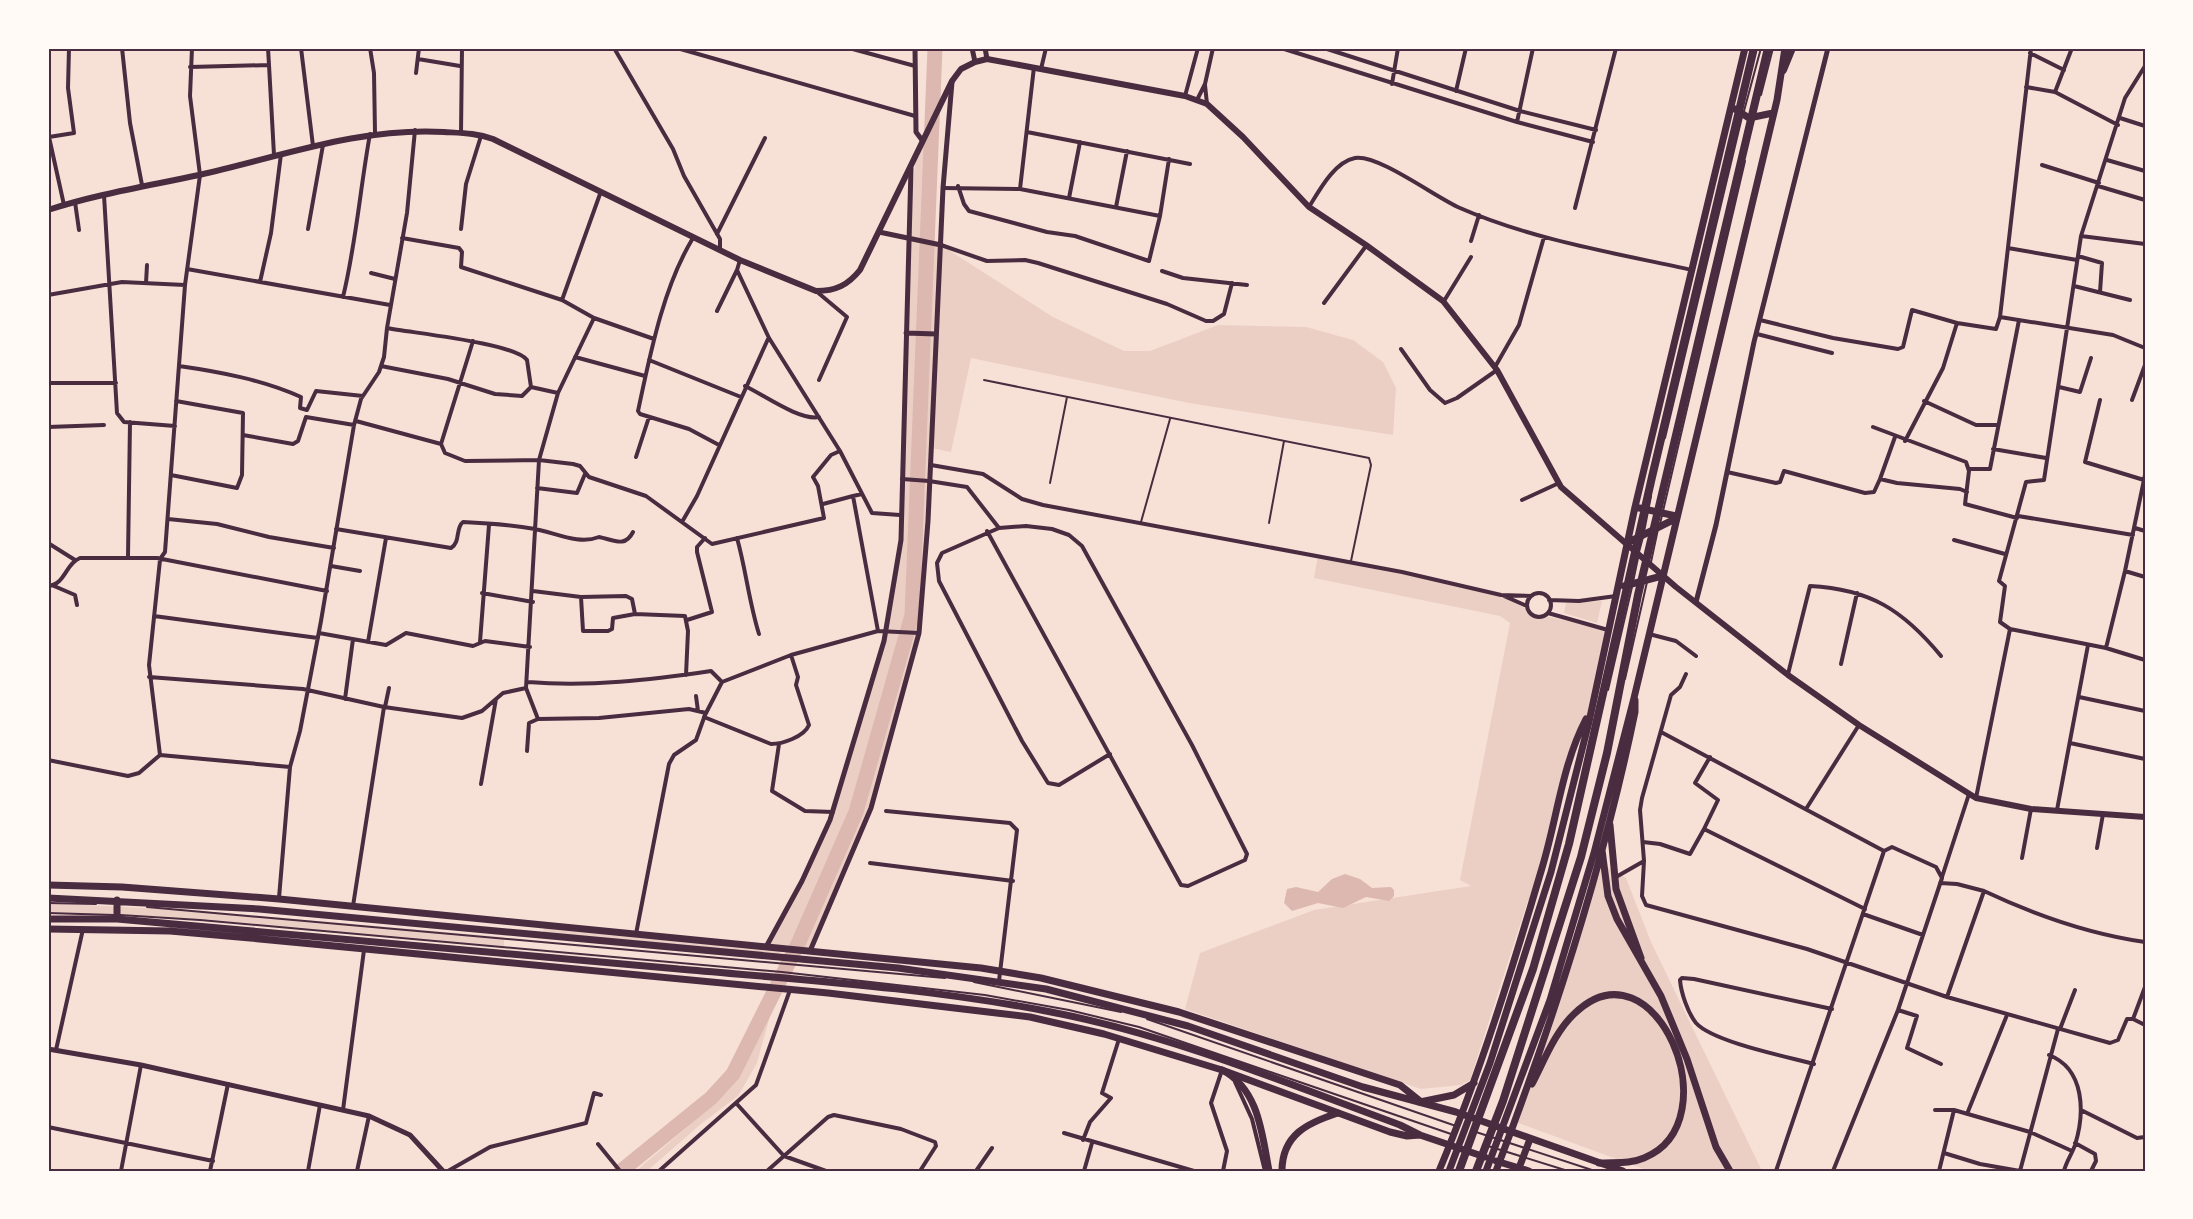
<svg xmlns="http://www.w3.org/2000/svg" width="2193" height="1219" viewBox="0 0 2193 1219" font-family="Arial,sans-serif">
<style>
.green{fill:#ebcfc5}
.water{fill:#dcb8b0}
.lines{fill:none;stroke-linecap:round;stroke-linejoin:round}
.river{stroke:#dcb8b0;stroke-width:15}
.service{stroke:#4a2c40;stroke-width:2}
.minor{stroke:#4a2c40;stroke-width:4}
.tertiary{stroke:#4a2c40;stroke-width:5}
.secondary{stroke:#4a2c40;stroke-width:6}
.primary{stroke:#4a2c40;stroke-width:7}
.trunk{stroke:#4a2c40;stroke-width:7}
.motorway{stroke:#4a2c40;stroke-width:8}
.neatline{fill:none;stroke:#4a2c40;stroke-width:2}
</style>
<rect width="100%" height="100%" fill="#f7e1d7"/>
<path class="green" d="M933 122 928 243 941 245 1053 317 1124 351H1150L1218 325 1306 327 1353 340 1383 362 1396 388 1393 435 1189 403 971 358 951 452 931 448 918 635 871 808 810 949H779L780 957 543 936 544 925 766 947 823 836 886 631 901 540 910 213 916 155Z
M1318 556 1501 595 1536 614 1609 630 1589 715 1571 754 1532 901 1528 900 1470 1080 1461 1085 1421 1089 1185 1009 1200 953 1314 910 1471 886 1460 880 1510 623 1500 616 1314 578Z
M1602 601 1597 623 1564 613 1566 603Z
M1600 863 1626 878 1651 942 1762 1171H1649L1513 1121Z
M48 903 202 911 504 937V947L200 920 48 913Z
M772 1009 757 1063 738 1096 701 1124 647 1171H636L713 1105 733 1085 767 1012Z"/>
<path class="water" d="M1345 874 1360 879 1372 888 1391 887 1394 890V896L1389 901 1366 897 1343 908 1318 903 1292 911 1284 903 1287 889 1296 887 1318 892 1332 879Z"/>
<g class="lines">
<path class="river" d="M621 1171 711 1098 733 1074 798 944 856 812 912 615 935 48"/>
<path class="service" d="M1761 95 1773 48
M1744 111 1761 48
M984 380 1369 458 1371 465 1351 561
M1665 438 1742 117
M1050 483 1067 397
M1141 522 1170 419
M1269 523 1284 441
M1660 524 1745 161
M1644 532 1651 496
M1639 552 1643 537
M1651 562 1658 529
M1633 582 1638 558
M1625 679 1647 582
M1608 690 1632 587
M48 903 96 904
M147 907 945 978
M48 913 114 915
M120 915 200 920 782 972 985 995 1069 1010 1139 1027 1451 1134
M974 982 1121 1012
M1147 1019 1456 1126
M1476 1132 1595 1171
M1488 1146 1568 1171"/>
<path class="minor" d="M122 48 130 123 142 185
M301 48 313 146
M370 48 374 73 375 133
M614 48 673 149 684 176 720 239V250
M677 48 915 116
M849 48 915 66
M1281 48 1517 122 1593 142
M1324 48 1520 111 1596 130
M2030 53 2064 70
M418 59 460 66
M269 65 274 155
M2145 66 2125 98 2081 236 2044 480 2026 482 1999 581 2005 586 2000 622 2010 629 2106 648 2145 660
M190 67 269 65 268 48
M1041 69 1046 48
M416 73 419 48
M1392 84 1398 48
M1205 85 1207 104
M2026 87 2055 92 2118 125
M1456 91 1466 48
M2055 92 2072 48
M1185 96 1198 48
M1197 100 1205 84 1213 48
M2120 118 2145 126
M1517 122 1533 48
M48 131 49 137 74 133 68 88 69 48
M1027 132 1190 164
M461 133 462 48
M49 137 64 205
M2107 160 2145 171
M2042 165 2099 183
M958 186 964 204 969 211 1047 232 1075 236 1149 261 1160 216 1169 159
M2098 186 2145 200
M943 188 1020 189 1160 216
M1020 189 1034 67
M104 195 117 413 124 422 175 426
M1069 198 1080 142
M75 202 79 230
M1116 207 1127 151
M1309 207C1319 191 1334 162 1355 158 1378 154 1435 197 1460 208 1533 240 1615 253 1692 270
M1575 208 1616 48
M308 229 323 145
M461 229 466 184 481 136
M717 234 765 138
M2081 236 2145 244
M402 238 459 248 462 252 461 267 562 300 594 318 654 339
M693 238C663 287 650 355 638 411L640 414 689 429 719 445
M1471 241 1479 215
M941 245 987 261 1025 260 1038 263 1167 304 1206 321H1213L1224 314 1232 283
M2008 248 2077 260
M2078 256 2102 263 2100 292
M740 260 737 270 769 338 840 451 872 513 900 515
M187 269 390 305
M1162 271 1183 278 1247 285
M371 273 395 279
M260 282 271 233 281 154
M146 283 147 265
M2074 286 2130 300
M816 291 847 317 819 380
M48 295 122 282 185 285
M343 297C356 244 360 189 370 134
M562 300 600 194
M1444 301 1471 257
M1324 303 1366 246
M717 311 737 270
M2000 317 2113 335 2145 348
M1760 320 1833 338 1898 349 1903 347 1912 310 1957 323 1996 329 2000 317 2031 48
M387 328C412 333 515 343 527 360L531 387 558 393
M1757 334 1832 353
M473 341 441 444 445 453 465 461 539 460 573 464 580 466 589 477 646 496 712 544 824 518 818 486 813 477 831 455 840 451
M1401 349 1430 390 1445 403 1457 398 1497 370
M575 357 645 376
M649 360 741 397
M179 366C221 372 263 380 301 397L300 408 307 410 316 391 363 396
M381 366 448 379 495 394 522 396 531 387
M1495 367 1519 325 1544 237
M48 383H116
M745 386C764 395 800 421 819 417
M2059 387 2080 392 2091 358
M2100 400 2085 462 2144 480
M2132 400 2145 365
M1924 401 1976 425H1997
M356 421 441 444
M48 427 104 425
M1873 427 1966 462 1969 471 1965 504 2017 518
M243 435 293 444 298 441 306 417 354 425
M1895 437 1880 479 1897 483 1960 489 1967 492
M1905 441 1943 368 1957 323
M1993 449 2046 458
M636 457 649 417
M931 465 983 474 1022 499 1043 505 1402 572 1501 595 1531 596
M1969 469H1990L2019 320
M1727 472 1776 483 1780 482 1784 471 1865 493 1874 492 1880 479
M171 475 237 488 242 475 243 413 176 401
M902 479 929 481 967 487 999 528
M537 488 577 493 585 474
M862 494 853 496 878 631
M1522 500 1559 483
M823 504 853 496
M2018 516 2133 535
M168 519 217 524 269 537 334 548
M682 522 697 496 768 339
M2135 528 2145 531
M336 529 451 548C461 542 455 528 463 522 486 523 512 525 535 529 556 533 579 545 599 537 614 540 625 548 633 532
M987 531 1181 885 1188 886 1245 860 1247 854 1192 745 1082 546 1069 535 1052 529 1026 526 999 528 942 553 937 563 939 581 1022 741 1048 783 1059 785 1110 754
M737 538C746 570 749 602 759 634
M1954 540 2005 554
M48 543 75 560
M128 557 130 422
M160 559 165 552 185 285 200 175 190 96 192 48
M331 566 360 571
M2125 571 2145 577
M48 586C66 584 65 564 80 558H157L327 591
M54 586 75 595 77 605
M533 591 581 597 626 596 632 599 635 614 613 618 612 629 608 631H583L581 597
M482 593 533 602
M1527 605a12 12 0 1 1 24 0a12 12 0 1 1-24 0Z
M1504 596 1527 606
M1549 600 1579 601 1616 596
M1548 613 1608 630
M635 614 685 616 688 631 686 675
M154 616 318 638
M687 620 712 612 697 552V547L705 538
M319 633 386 645 406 633 473 646 485 641 530 647
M1649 634 1676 641 1696 656
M368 642 386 538
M480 642 489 525
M2106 648 2125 571 2145 475
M1841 664 1857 593
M1686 674 1680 687 1671 695 1642 798 1640 810 1644 861 1642 896 1646 905 1807 949 1947 997 2110 1043 2118 1040 2127 1019H2133L2145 987
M1788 674 1810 586C1870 589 1903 610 1941 656
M149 677 303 689 384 707 462 718 482 711 503 693 526 688 539 460 558 393 594 318
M528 682C590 687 650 680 711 671L722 682
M722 682 791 655 878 631 919 633
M526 688 538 719 599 718 689 709 706 713
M696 696 698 711
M2079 697 2145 711
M345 699 353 639
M385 707 389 688
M704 717 771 744C782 744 804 737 809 725L796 685 798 677 791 655
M1661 732 1884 851
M2070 743 2145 759
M779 744 772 791 805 811 833 812
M527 751 529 723 538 719
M160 755 149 665 160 560
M160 755 290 767
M48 760 128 776 139 773 160 755
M481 784 496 699
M1976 798 2010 629
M1806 809 1859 725
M2057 810 2088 645
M886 811 1010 823 1017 830 999 981
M1704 829 1718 800 1695 783 1710 757
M1643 842 1660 844 1690 854 1704 829 1865 909
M2097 848 2103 814
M2022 858 2031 809
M870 863 1013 881
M1616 877 1644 861
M1942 877 1969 794
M1940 883 1957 884 1984 891 1947 997
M1984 891C2035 915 2089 934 2145 942
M279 898 290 767 300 731 321 621 354 425 361 399 379 372 384 357 387 328 407 213 415 130
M353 906 384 707
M1863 914 1923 935
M636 934 669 764 674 755 696 740 705 715 722 682
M1898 1010 1917 1016 1907 1048 1941 1064
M2133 1019 2145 1025
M2060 1029 2075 990
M56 1050 83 929
M2049 1055C2085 1069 2085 1113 2075 1145 2072 1154 2066 1162 2064 1171
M1814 1064C1788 1057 1713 1042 1696 1023 1688 1013 1681 993 1680 980L1682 978 1694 979 1832 1009
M1222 1070 1211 1103 1227 1151 1223 1171
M1235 1082 1252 1119 1265 1171
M736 1103 784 1156 826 1171
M343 1110 364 950
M1935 1110H1954L2030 1132 2072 1151
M2081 1110 2137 1138 2145 1137
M1967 1114 2007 1015
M48 1127 213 1161
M1064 1133 1194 1171
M1083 1140 1090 1122 1111 1098 1102 1093 1119 1039
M2075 1143 2095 1154 2096 1161 2091 1171
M598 1144 620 1171
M1944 1153 1980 1164 2020 1171
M121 1171 141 1065
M210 1171 228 1084
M308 1171 320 1105
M357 1171 369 1116
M448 1171 490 1147 586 1123 594 1093 601 1095
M659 1171 756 1085 790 990
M767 1171 828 1117 834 1115 901 1129 935 1142 936 1146 920 1171
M976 1171 992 1148
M1084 1171 1092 1143
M1776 1171 1884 851 1892 847 1936 867 1942 878 1898 1010 1833 1171
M1939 1171 1954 1110
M2020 1171 2058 1029"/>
<path class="tertiary" d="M915 48 916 132 922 140
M972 48 975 62
M985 48 987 59
M879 232 941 245
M906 333 936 334
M1696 602 1716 525 1754 342 1828 48
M766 947 802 881 830 820 884 641 901 540 911 168
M810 951 871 808 919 633 928 521 943 188 952 82
M48 1049 141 1065 369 1116 410 1135 443 1171"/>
<path class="secondary" d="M48 210C97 194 148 186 199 175 280 157 359 127 444 132 461 133 477 133 493 139L740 260 816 291C836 291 848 285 860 270L952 81 961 69 975 62 987 59 1185 96 1207 104 1243 137 1309 207 1366 245 1443 301 1497 370 1561 487 1676 587 1788 675 1859 725 1976 798 2031 809 2145 817"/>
<path class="primary" d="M48 885 122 887 279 899 981 968 1041 978 1179 1012 1400 1085 1420 1101
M48 898 259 909 898 968 1046 989 1188 1026 1363 1087 1456 1112 1623 1171
M117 900V919
M48 919H117C305 935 492 952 679 969 803 980 929 988 1051 1012 1171 1035 1286 1083 1400 1125L1420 1135
M48 929 170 931 250 938 828 993 1030 1017 1104 1034 1222 1070 1390 1132 1407 1136 1420 1135 1485 1157
M1496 1161 1529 1171
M1519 1168 1530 1139"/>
<path class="trunk" d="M1735 109 1749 118 1773 113
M1635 507 1676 516
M1627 543 1675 519
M1624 586 1662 576
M1610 825 1616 889 1641 958
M1602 850 1608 896 1617 919 1661 996 1687 1059 1716 1147 1730 1171
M1222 1070C1259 1089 1262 1134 1269 1171
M1532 1084C1544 1061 1555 1032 1574 1014 1655 935 1733 1122 1644 1158 1630 1164 1615 1162 1599 1163
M1420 1102 1454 1095 1474 1083
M1282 1171C1282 1135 1307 1123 1338 1113
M1439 1171C1480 1073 1512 970 1542 868 1557 819 1562 765 1586 719
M1449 1171 1490 1063 1551 872 1589 722 1635 507 1745 48
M1486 1171 1550 1000 1594 853 1634 698 1777 100 1785 48
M1496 1171C1553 1022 1603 868 1635 712V700"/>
<path class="motorway" d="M1783 70 1792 48
M1459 1171 1533 969 1569 844 1652 477 1754 48
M1476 1171 1503 1101 1581 857 1607 753 1638 595 1768 48"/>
</g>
<rect width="2193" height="1219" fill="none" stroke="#fffaf5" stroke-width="99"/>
<rect x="50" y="50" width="2094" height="1120" class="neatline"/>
</svg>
